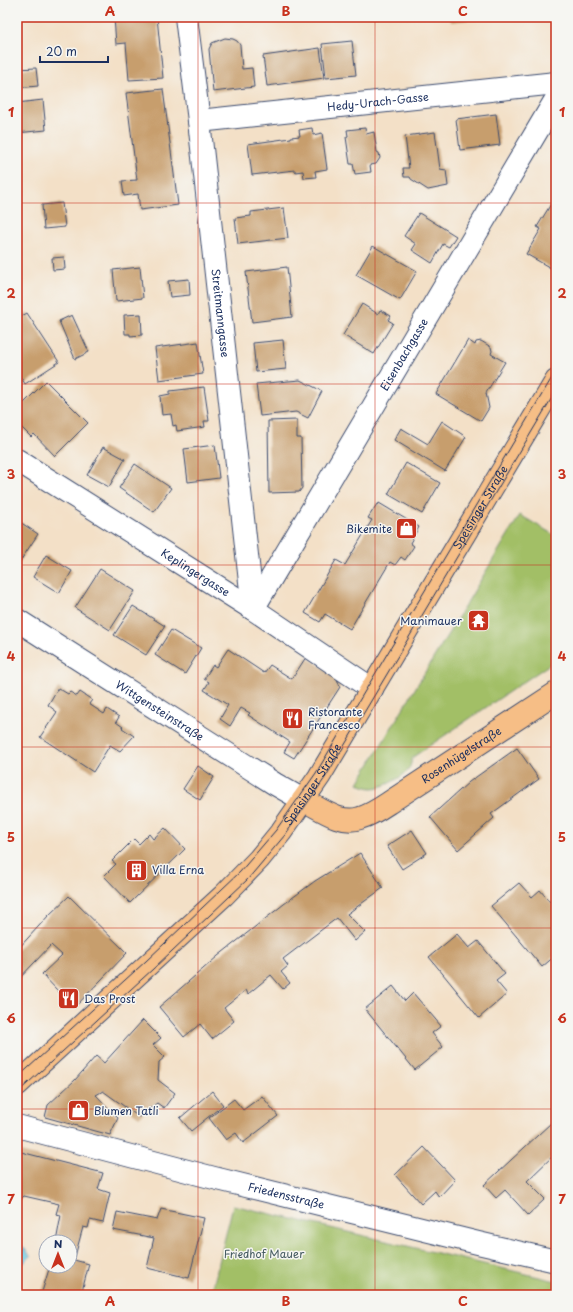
<svg xmlns="http://www.w3.org/2000/svg" width="573" height="1312" viewBox="0 0 573 1312" font-family="'Playpen Sans',sans-serif">
<style>
.green{fill:#a2bf66;stroke:#5e7762}
.water{fill:#60c5de;stroke:#3e7a9e}
.building{fill:#c79e6d}
.lines{fill:none;stroke-linecap:round;stroke-linejoin:round}
.minor-casing{stroke:#3b4a6e;stroke-width:24}
.major-casing{stroke:#3b4a6e;stroke-width:24}
.minor{stroke:#fff;stroke-width:22}
.major{stroke:#f6be86;stroke-width:22}
.tram{stroke:#1b2f5e;stroke-width:1}
.grid{fill:none;stroke:#c8321e;stroke-width:1;stroke-opacity:0.55}
.labels{text-anchor:middle;stroke-width:3;stroke-linejoin:round;paint-order:stroke}
.street-label{font-size:11px;fill:#1b2f5e;stroke:#f6f6f2}
.poi-label{font-size:11px;fill:#1b2f5e;stroke:#f6f6f2;text-anchor:start}
.park-label{font-size:11px;fill:#445a60;stroke:#f6f6f2}
.neatline{fill:none;stroke:#c8321e;stroke-width:1.5}
.grid-label{font-size:13px;text-anchor:middle;font-weight:bold;fill:#c8321e}
</style>
<rect width="100%" height="100%" fill="#f6f6f2"/>
<filter id="ink" filterUnits="userSpaceOnUse"><feTurbulence type="fractalNoise" baseFrequency=".025" numOctaves="2"/><feDisplacementMap in="SourceGraphic" scale="8" xChannelSelector="R" yChannelSelector="G"/><feConvolveMatrix kernelMatrix="1 2 1 2 8 2 1 2 1" color-interpolation-filters="sRGB"/></filter>
<filter id="wash" filterUnits="userSpaceOnUse"><feTurbulence type="fractalNoise" baseFrequency=".012" numOctaves="4" result="noise"/><feDisplacementMap in="SourceGraphic" scale="16" xChannelSelector="R" yChannelSelector="G"/><feGaussianBlur stdDeviation="0.9" result="paint"/><feColorMatrix in="noise" values="0 0 0 0 0 0 0 0 0 0 0 0 0 0 0 0 0 1.4 0 .05"/><feComposite in="paint" operator="in"/></filter>
<g filter="url(#wash)">
<rect width="100%" height="100%" fill="#f3e0c7"/>
<path class="green" d="M520 515 556 536V660L413 757C411 761 411 765 409 769 404 777 382 788 373 788 367 788 363 786 358 783Z
M233 1205 556 1281V1295H211Z"/>
<path class="water" d="M21 1245 31 1256 17 1269V1249Z"/>
<g id="blocks">
<path class="building" d="M114 17H157L163 78 129 80 126 43 116 44Z
M450 17H475L476 19 451 22Z
M225 38 233 39 237 41 240 45 242 69 252 68 254 87 213 92 209 49 212 43Z
M352 41 356 75 326 78 322 44Z
M320 48 324 78 267 86 263 56Z
M36 68 38 86 17 88V69Z
M163 89 178 205 140 210 138 194 124 196 122 181 137 180 126 93Z
M43 100 46 130 17 133V103Z
M496 114 500 145 460 150 456 119Z
M312 128 313 135 322 133 327 169 315 171 316 177 304 178 303 171 295 172V170L252 175 248 144 291 138V137L300 136 299 130Z
M365 128 366 134 374 132 377 152 379 153 380 158 376 164 370 165 371 172 355 174 353 164H350L346 137 348 136 347 130Z
M435 132 440 169 446 170 448 186 428 190 411 179 410 177H404L403 168H409L405 136Z
M554 199 556 201V271L526 254 541 229 537 227Z
M62 203 65 227 44 229 42 205Z
M284 208 288 238 238 244 235 218 251 216V212Z
M419 213 456 236 449 247 443 244 432 263 412 250 416 244 404 236Z
M373 246 417 271 400 300 356 275Z
M64 257 65 269 53 270 52 258Z
M140 267 143 298 116 301 113 270Z
M287 267 292 317 252 322 246 272Z
M189 279 190 295 170 297 168 281Z
M362 304 378 314 380 310 391 316 388 320 393 323 374 354 343 335Z
M27 313 59 362 25 384 17 371V319Z
M141 314 142 335 130 336V334H125L124 315Z
M72 315 89 352 75 359 59 321Z
M283 340 286 369 256 372 253 343Z
M468 340 475 345 476 342 481 341 491 347 492 351 491 354 505 362 486 393 489 408 481 421 436 394Z
M198 342 203 374 159 380 155 348Z
M300 380 322 391 308 418 296 412 260 416 256 384Z
M46 381 88 423 55 456 34 434 31 437 17 423V410Z
M204 387 209 421H204L205 427 177 431 176 425 173 426 171 414 162 415 160 396 170 394V391Z
M297 420V438H301L302 488 299 492 269 493 268 421Z
M442 421 466 437 445 471 394 440 401 428 428 444Z
M215 445 219 478 188 482 184 449Z
M103 447 125 459 109 487 87 475Z
M406 463 440 483 422 514 388 494Z
M135 464 171 488 154 512 119 488Z
M379 503 419 527 410 543 414 546 405 560 401 557 395 565 390 562 350 629 325 614 320 622 305 613 336 560 345 565 372 520 368 518 377 504 378 505Z
M17 520 38 534 17 566Z
M46 555 72 571 59 593 33 577Z
M100 569 135 591 110 630 75 608Z
M133 606 165 626 146 655 114 635Z
M471 616 485 624 484 626 471 618Z
M171 630 201 648 185 674 155 655Z
M228 649 264 673 270 665 292 679 306 657 336 676 340 687 294 758 284 752 290 742 248 715 250 713 241 708 230 726 220 719 228 705 204 690 209 682 204 679 213 665 216 667Z
M58 688 68 694 70 692 77 696 80 692 92 700 89 704 104 714 107 709 119 717 116 722 123 727 122 728 134 736 120 751 110 745 93 772 40 737 57 712 48 705Z
M517 748 539 779 491 814 494 818 458 850 430 817 469 782Z
M198 766 214 777 200 800 183 789Z
M165 828 185 849 130 903 104 876 116 864 112 861 134 839 139 844 149 834 153 839Z
M412 830 427 853 402 869 387 846Z
M360 853 383 888 347 914 365 932 355 941 337 918 283 959 288 966 281 972 290 983 283 989 271 975 248 994 246 990 224 1008 234 1021 212 1039 200 1024 184 1037 159 1007 218 956 284 904 315 881Z
M519 883 532 897 540 890 556 909V955L542 967 491 906Z
M69 896 127 953 74 1008 42 974 62 955 51 945 17 981V950L49 915Z
M457 934 469 948 478 941 505 974 496 981 507 994 479 1018 429 957Z
M393 986 405 1001 413 993 441 1026 432 1033 443 1047 415 1070 365 1009Z
M143 1020 161 1038 153 1045 165 1057 159 1062 158 1080 175 1093 164 1108 157 1103 139 1117 103 1091 96 1095 118 1118 110 1135 45 1117 48 1105 75 1080 96 1056 104 1063Z
M212 1091 223 1105 191 1131 180 1118Z
M262 1096 278 1116 243 1143 236 1133 226 1140 209 1118 234 1099 243 1110Z
M551 1123 556 1128V1153L527 1181 545 1199 528 1215 505 1190 496 1198 484 1185Z
M424 1147 455 1180 439 1197 435 1191 421 1204 395 1175Z
M17 1151 103 1173 98 1189 110 1193 103 1223 90 1220 88 1228 83 1227 74 1260 89 1264 81 1295H41L50 1266H70V1242H56L61 1215 56 1214 59 1204 24 1196 17 1202Z
M161 1209 204 1218 189 1278 147 1268 154 1238 113 1230 117 1212 157 1220Z"/>
</g>
</g>
<g filter="url(#ink)">
<use href="#blocks" fill-opacity="0" stroke="#3b4a6e" stroke-width="1"/>
<g class="lines">
<defs>
<g id="minor">
<path id="s1" d="M186 17 199 121 253 609"/>
<path id="s2" d="M199 121 556 83"/>
<path id="s3" d="M17 460 253 609 372 689"/>
<path id="s4" d="M253 609 556 99"/>
<path id="s5" d="M17 620 275 784 303 800"/>
<path id="s6" d="M17 1126 214 1178 478 1243 556 1261"/>
</g>
<g id="major">
<path id="s7" d="M303 800C320 808 340 825 360 818 371 815 381 808 390 802L556 693"/>
<path id="s8" d="M17 1085 224 895 259 859 281 832 319 777 556 381"/>
</g>
</defs>
<use href="#minor" class="minor-casing"/>
<use href="#major" class="major-casing"/>
<use href="#minor" class="minor"/>
<use href="#major" class="major"/>
<path class="tram" d="M17 1078 146 961 240 872 276 830 316 773 556 371
M17 1093 153 969 248 879 285 835 325 778 556 391"/>
</g>
</g>
<path class="grid" d="M198 17V1295M375 17V1295M17 203H556M17 384H556M17 565H556M17 747H556M17 928H556M17 1109H556"/>
<defs>
<symbol id="shop-square" viewBox="-11 -11 22 22"><rect x="-9" y="-9" width="18" height="18" rx="4" fill="#c8321e" stroke="#f6f6f2"/><path d="M-5-2.5h2.3a2.7 3.5 0 0 1 5.4 0H5L5.5 6h-11ZM-1.5-2.5h3a1.5 2.3 0 0 0-3 0Z" fill="#fff"/></symbol>
<symbol id="temple-square" viewBox="-11 -11 22 22"><rect x="-9" y="-9" width="18" height="18" rx="4" fill="#c8321e" stroke="#f6f6f2"/><path d="M0-6L5-2H3V0L6.5 2.5H4V6H1.5V3h-3V6H-4V2.5H-6.5L-3 0V-2H-5Z" fill="#fff"/></symbol>
<symbol id="restaurant-square" viewBox="-11 -11 22 22"><rect x="-9" y="-9" width="18" height="18" rx="4" fill="#c8321e" stroke="#f6f6f2"/><path d="M-5-6h1v4h1v-4h1v4h1v-4h1v5L-1.5 .5V6h-2V.5L-5-1ZM5-6V6H3V1.5H1.5Q1.5-4 5-6Z" fill="#fff"/></symbol>
<symbol id="building-square" viewBox="-11 -11 22 22"><rect x="-9" y="-9" width="18" height="18" rx="4" fill="#c8321e" stroke="#f6f6f2"/><path d="M-4-6H4V6H1V3H-1V6H-4ZM-2.5-4.3h1.7v1.8h-1.7ZM.8-4.3h1.7v1.8H.8ZM-2.5-1h1.7V.8h-1.7ZM.8-1h1.7V.8H.8Z" fill="#fff"/></symbol>
</defs>
<g fill-rule="evenodd">
<use href="#shop-square" x="394" y="516" width="25" height="25"/>
<use href="#temple-square" x="466" y="608" width="25" height="25"/>
<use href="#restaurant-square" x="280" y="706" width="25" height="25"/>
<use href="#building-square" x="124" y="858" width="25" height="25"/>
<use href="#restaurant-square" x="56" y="986" width="25" height="25"/>
<use href="#shop-square" x="66" y="1098" width="25" height="25"/>
</g>
<g class="labels">
<g class="street-label">
<text dy="4" stroke="none"><textPath href="#s2" startOffset="180">Hedy-Urach-Gasse</textPath></text>
<text dy="4" stroke="none"><textPath href="#s1" startOffset="298">Streitmanngasse</textPath></text>
<text dy="4" stroke="none"><textPath href="#s4" startOffset="296">Eisenbachgasse</textPath></text>
<text dy="4" stroke="none"><textPath href="#s8" startOffset="747">Speisinger Straße</textPath></text>
<text dy="4" stroke="none"><textPath href="#s3" startOffset="211">Keplingergasse</textPath></text>
<text dy="4" stroke="none"><textPath href="#s5" startOffset="169">Wittgensteinstraße</textPath></text>
<text dy="4" stroke="none"><textPath href="#s7" startOffset="181">Rosenhügelstraße</textPath></text>
<text dy="4" stroke="none"><textPath href="#s8" startOffset="423">Speisinger Straße</textPath></text>
<text dy="4" stroke="none"><textPath href="#s6" startOffset="278">Friedensstraße</textPath></text>
</g>
<g class="poi-label">
<text x="392" y="533" text-anchor="end">Bikemite</text>
<text x="462" y="625" text-anchor="end">Manimauer</text>
<text x="308" y="716">Ristorante<tspan x="308" dy="13">Francesco</tspan></text>
<text x="152" y="874">Villa Erna</text>
<text x="84" y="1003">Das Prost</text>
<text x="94" y="1115">Blumen Tatli</text>
</g>
<g class="park-label">
<text x="264" y="1258">Friedhof Mauer</text>
</g>
</g>
<rect width="573" height="1312" fill="none" stroke="#f6f6f2" stroke-width="44"/>
<g transform="translate(58 1254)"><circle r="19" fill="#f6f6f2" stroke="#9ea6b7"/>
<path d="M0-3L7 15L0 10L-7 15Z" fill="#c8321e"/>
<text y="-6" font-size="11" font-weight="bold" text-anchor="middle" fill="#1b2f5e">N</text>
</g>
<path d="M40 56v6h68v-6" fill="none" stroke="#1b2f5e" stroke-width="2"/>
<text x="46" y="56" font-size="12" fill="#1b2f5e" stroke="#f6f6f2" stroke-width="3" paint-order="stroke">20 m</text>
<rect x="22" y="22" width="529" height="1268" class="neatline"/>
<g class="grid-label">
<text x="110" y="16">A</text>
<text x="286" y="16">B</text>
<text x="463" y="16">C</text>
<text x="11" y="117">1</text>
<text x="562" y="117">1</text>
<text x="11" y="298">2</text>
<text x="562" y="298">2</text>
<text x="11" y="479">3</text>
<text x="562" y="479">3</text>
<text x="11" y="661">4</text>
<text x="562" y="661">4</text>
<text x="11" y="842">5</text>
<text x="562" y="842">5</text>
<text x="11" y="1023">6</text>
<text x="562" y="1023">6</text>
<text x="11" y="1204">7</text>
<text x="562" y="1204">7</text>
<text x="110" y="1306">A</text>
<text x="286" y="1306">B</text>
<text x="463" y="1306">C</text>
</g>
</svg>
